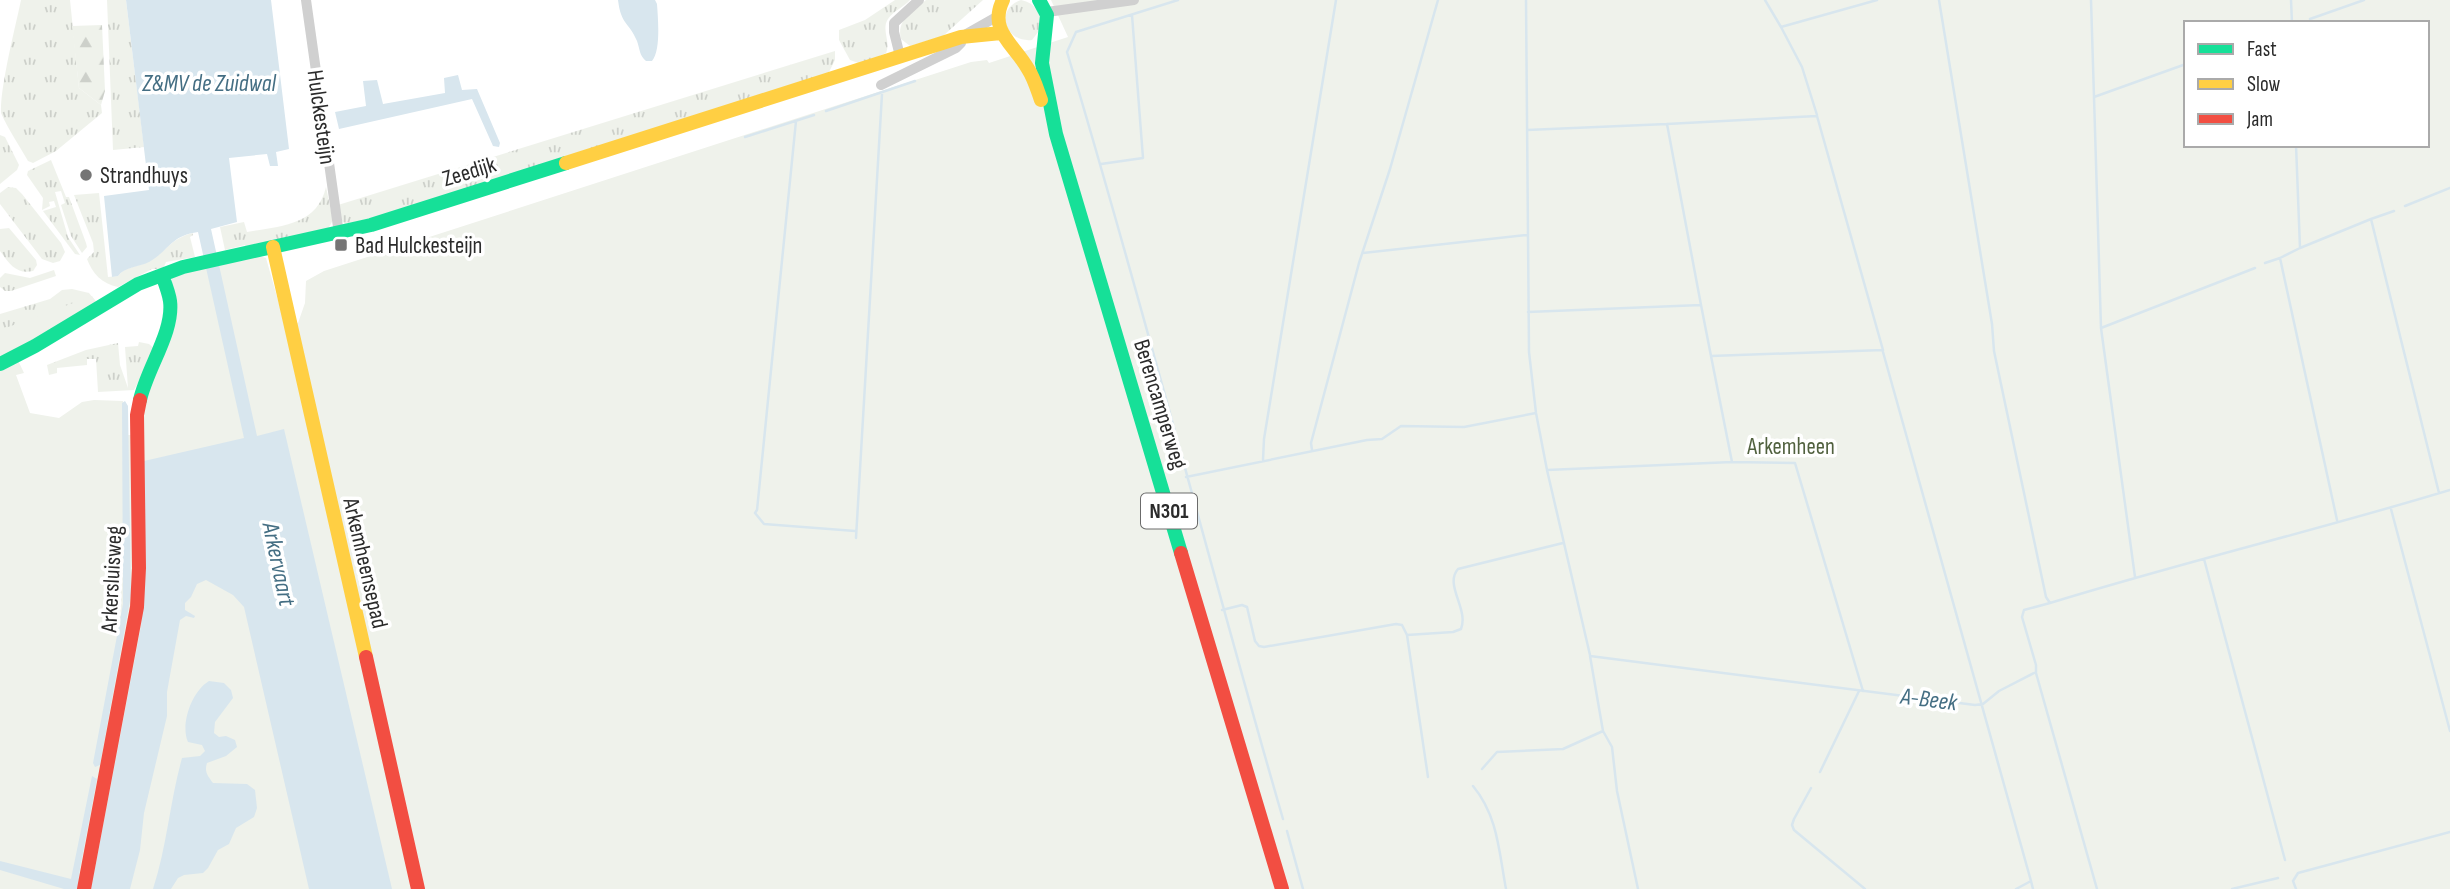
<svg xmlns="http://www.w3.org/2000/svg" width="2450" height="889" viewBox="0 0 2450 889" font-family="'Sofia Sans Condensed',sans-serif">
<style>
.grass{fill:url(#grass-tufts)}
.forest{fill:url(#forest-firs)}
.green{fill:#eff2eb;fill-rule:evenodd}
.water{fill:#d8e6ee}
.lines{fill:none;stroke-linecap:round;stroke-linejoin:round}
.stream{stroke:#d8e6ee;stroke-width:2.5}
.street{stroke:#d0d0d0;stroke-width:10}
.fast{stroke:#16e098;stroke-width:14}
.slow{stroke:#ffcf43;stroke-width:14}
.jam{stroke:#f24e42;stroke-width:14}
.poi-dot{fill:#757575;stroke:#fff;stroke-width:2.5}
.labels{text-anchor:middle;stroke-width:7;stroke-linejoin:round;paint-order:stroke}
.shield{fill:#fff;stroke:#6b6b6b;stroke-width:2}
.shield-label{font-size:21px;font-weight:bold;fill:#2b2b2b}
.street-label{font-size:23px;fill:#2b2b2b;stroke:#fff}
.poi-label{font-size:23px;fill:#2b2b2b;stroke:#fff;text-anchor:start}
.park-label{font-size:23px;fill:#51613f;stroke:#fff}
.water-label{font-size:24px;font-style:italic;fill:#446e83;stroke:#fff}
</style>
<defs>
<pattern id="grass-tufts" width="24" height="20" patternUnits="userSpaceOnUse" patternTransform="scale(1.75)"><rect width="24" height="20" fill="#eff2eb"/><path d="M3 7l-1-3M5 7V3M7 7l1-3M15 17l-1-3M17 17v-4M19 17l1-3" fill="none" stroke="#cdd0ca"/></pattern>
<pattern id="forest-firs" width="22" height="20" patternUnits="userSpaceOnUse" patternTransform="scale(1.75)"><rect width="22" height="20" fill="#eff2eb"/><path d="M5 1l3.5 6h-7zM16 11l3.5 6h-7z" fill="#cdd0ca"/></pattern>
</defs>
<rect width="100%" height="100%" fill="#fff"/>
<path class="grass" d="M21 0H70L79 88 101 105 102 113 56 151 33 163 28 161C19 145 8 129 1 113 0 87 15 29 21 0Z
M107 0H126L144 147 113 150Z
M895 0H910C904 7 893 11 888 19 881 30 891 41 886 53L861 64 850 60 839 40V30L865 20Z
M926 0H983L943 36 910 46 901 39C896 20 913 11 926 0Z
M1021 0C1036 3 1040 13 1042 27L1032 40C1005 43 994 9 1021 0Z
M835 51V60L828 74 416 208 345 224 342 221 338 205Z
M0 135 5 137 19 165 17 170 0 184Z
M51 160 66 197H69L86 243 87 247 82 253 71 236 61 205 65 203 61 191 55 192 68 237 80 255 75 254 43 211 56 207 54 201 49 202 50 206 42 210 43 198 27 175 28 171Z
M8 187 16 188 22 194 61 243 65 252 60 261 53 263 42 259 0 204V193Z
M326 187 333 220 328 229 246 248 245 245 225 250 220 227 244 222 247 232C280 226 317 226 326 187Z
M99 193 108 277 118 276C125 266 139 267 149 261 166 252 171 238 193 233V235L190 237 195 257 166 262 163 269H152L118 287C102 284 92 273 87 259L94 252 93 243 74 195Z
M9 228 36 260 37 265 33 271C16 275 9 263 0 251V229Z
M54 270 56 276 11 291H5L0 287V278L5 273 30 278Z
M72 289 89 293 97 303 0 359V314L50 299 62 290Z
M139 342 149 344 156 350 134 390 98 392 96 359H87V365L57 368V373L49 375 47 365 86 350 118 343 120 365 128 388 125 347 138 346Z"/>
<path class="forest" d="M102 25 105 91 101 105 79 88 72 26Z"/>
<path class="green" d="M1051 0H2450V889H0V330L92 296 97 303 14 352 24 373 16 375 30 413 59 418 82 402 94 400 123 401 124 435H139L144 395 158 362 172 278 195 268 259 256 266 258 285 325 298 323 305 303 306 281 324 271 971 62 987 60 989 63 1068 37ZM2186 23H2427V145H2186Z"/>
<path class="water" d="M126 0H271L289 149 276 152 278 166H270L267 154 229 158 237 222 211 229 257 436 284 429 392 889H309L244 607 233 595 206 580 197 584 191 597 185 603V610L195 616 194 618 186 616 180 620 167 692V716L144 813 140 850 130 889H91L141 626 145 550 144 461 244 438 198 232C170 236 170 250 149 262 139 267 124 267 118 276L112 277 104 196 149 190Z
M618 0H655L657 4C658 18 661 51 652 61H646C639 55 640 49 637 41 629 22 621 25 618 0Z
M458 75 462 90 477 89 500 143 499 147 493 146 472 99 339 129 335 112 366 106 363 81 377 80 383 104 445 93 444 78Z
M125 401 128 406 131 595 100 765 95 767 93 763 123 604 122 403Z
M209 681 224 683 231 690 233 698 215 722 214 733 219 737 226 736 235 740 237 747 226 756 207 763C204 772 208 776 213 783L247 784 255 790 257 808 254 817 236 828 229 844 218 850 208 868 203 873 184 875 178 878 171 889H153C167 846 170 801 182 758L200 756 205 751 202 745 188 742C180 724 192 691 209 681Z
M92 776 97 779 79 874 78 889H64L0 870V861L71 879Z"/>
<g class="lines">
<path class="stream" d="M1178 0 1076 32 1067 52C1144 307 1209 564 1283 819
M1526 0 1529 352 1536 413 1547 470 1590 655
M1765 0 1781 27
M1939 0 1992 324 1994 351 2046 597 2050 603
M2091 0 2094 97 2186 64
M2291 0 2292 23
M2310 19 2364 0
M2094 97 2101 328 2135 577
M826 111 915 81
M1817 115 1802 67 1781 27 1877 0
M796 121 757 510 755 513 764 524 855 531
M1667 124 1817 116 1883 350 1711 356 1701 305
M1527 130 1667 124 1701 305 1528 312
M745 137 814 115
M2296 145 2300 248
M1101 164 1143 158 1132 15
M2405 206 2450 188
M2371 219 2394 211
M1363 253 1527 235
M2280 258 2300 248 2371 219 2439 493
M2265 263 2280 258 2337 520
M2101 328 2255 268
M1883 352 2031 881
M1711 356 1732 462
M1312 450 1311 443 1359 263 1390 169 1438 0
M1263 460 1264 439 1336 0
M1547 470 1732 462 1795 463 1863 691
M1186 477 1367 440 1382 439 1401 426 1464 427 1536 413
M2391 509 2450 731
M856 538 882 94
M2204 559 2285 860
M1222 610 1242 605 1247 607 1255 641 1259 646 1264 647 1396 624 1402 625 1407 635 1453 632 1461 629C1469 609 1444 585 1458 569L1563 543
M1407 635 1428 777
M2036 673 2097 889
M1482 769 1497 752 1563 749 1603 731
M1820 772 1859 691
M1473 786C1498 816 1499 852 1506 889
M1811 788 1794 819 1792 825 1794 830 1865 889
M1287 831 1303 889
M1638 889 1617 791 1612 747 1603 731 1590 656 1975 705 1983 704 1999 691 2036 672V665L2022 617 2024 610 2050 603C2183 562 2318 530 2450 490
M2016 889 2031 881 2033 889
M2232 889 2278 878
M2296 889 2293 881 2298 873 2450 832"/>
<path class="street" d="M306 0 339 234
M1047 12 1134 0
M900 56 894 32V23L919 0
M881 85 956 48 961 43V37L998 16"/>
<path class="fast" d="M1039 0 1047 15 1042 63 1056 134 1181 553
M0 364 35 346 138 284 183 267 371 225 566 163
M140 400C147 368 174 332 170 301 169 293 165 283 162 275"/>
<path class="slow" d="M1003 0C988 31 1014 44 1028 69 1034 78 1037 89 1041 100
M566 163 961 37 1001 33
M273 247 366 657"/>
<path class="jam" d="M1181 553 1282 889
M366 657 418 889
M84 889 137 607 139 568 137 415 140 400"/>
</g>
<g class="poi-dot">
<circle cx="86" cy="175" r="7"/>
<rect x="334" y="238" width="14" height="14" rx="3.5"/>
</g>
<g class="labels">
<rect class="shield" x="1141" y="493.5" width="56" height="35" rx="5"/>
<g class="shield-label">
<text x="1169" y="518">N301</text>
</g>
<g class="street-label">
<text transform="translate(322 117) rotate(82)" y="8">Hulckesteijn</text>
<text transform="translate(469 171) rotate(-17)" y="8">Zeedijk</text>
<text transform="translate(1161 404) rotate(73)" y="8">Berencamperweg</text>
<text transform="translate(366 563) rotate(77)" y="8">Arkemheensepad</text>
<text transform="translate(111 579) rotate(-87)" y="8">Arkersluisweg</text>
</g>
<g class="poi-label">
<text x="100" y="183">Strandhuys</text>
<text x="355" y="253">Bad Hulckesteijn</text>
</g>
<g class="park-label">
<text x="1791" y="454">Arkemheen</text>
</g>
<g class="water-label">
<text x="209" y="91">Z&amp;MV de Zuidwal</text>
<text transform="translate(279 564) rotate(78)" y="8">Arkervaart</text>
<text transform="translate(1929 699) rotate(7)" y="8">A-Beek</text>
</g>
</g>
<rect x="2184" y="21" width="245" height="126" fill="#ffffff" stroke="#aaaaaa" stroke-width="2"/>
<rect x="2198" y="44" width="35" height="10" fill="#16e098" stroke="#aaaaaa" stroke-width="2"/>
<text x="2247" y="56" font-size="21" fill="#2b2b2b">Fast</text>
<rect x="2198" y="79" width="35" height="10" fill="#ffcf43" stroke="#aaaaaa" stroke-width="2"/>
<text x="2247" y="91" font-size="21" fill="#2b2b2b">Slow</text>
<rect x="2198" y="114" width="35" height="10" fill="#f24e42" stroke="#aaaaaa" stroke-width="2"/>
<text x="2247" y="126" font-size="21" fill="#2b2b2b">Jam</text>
</svg>
